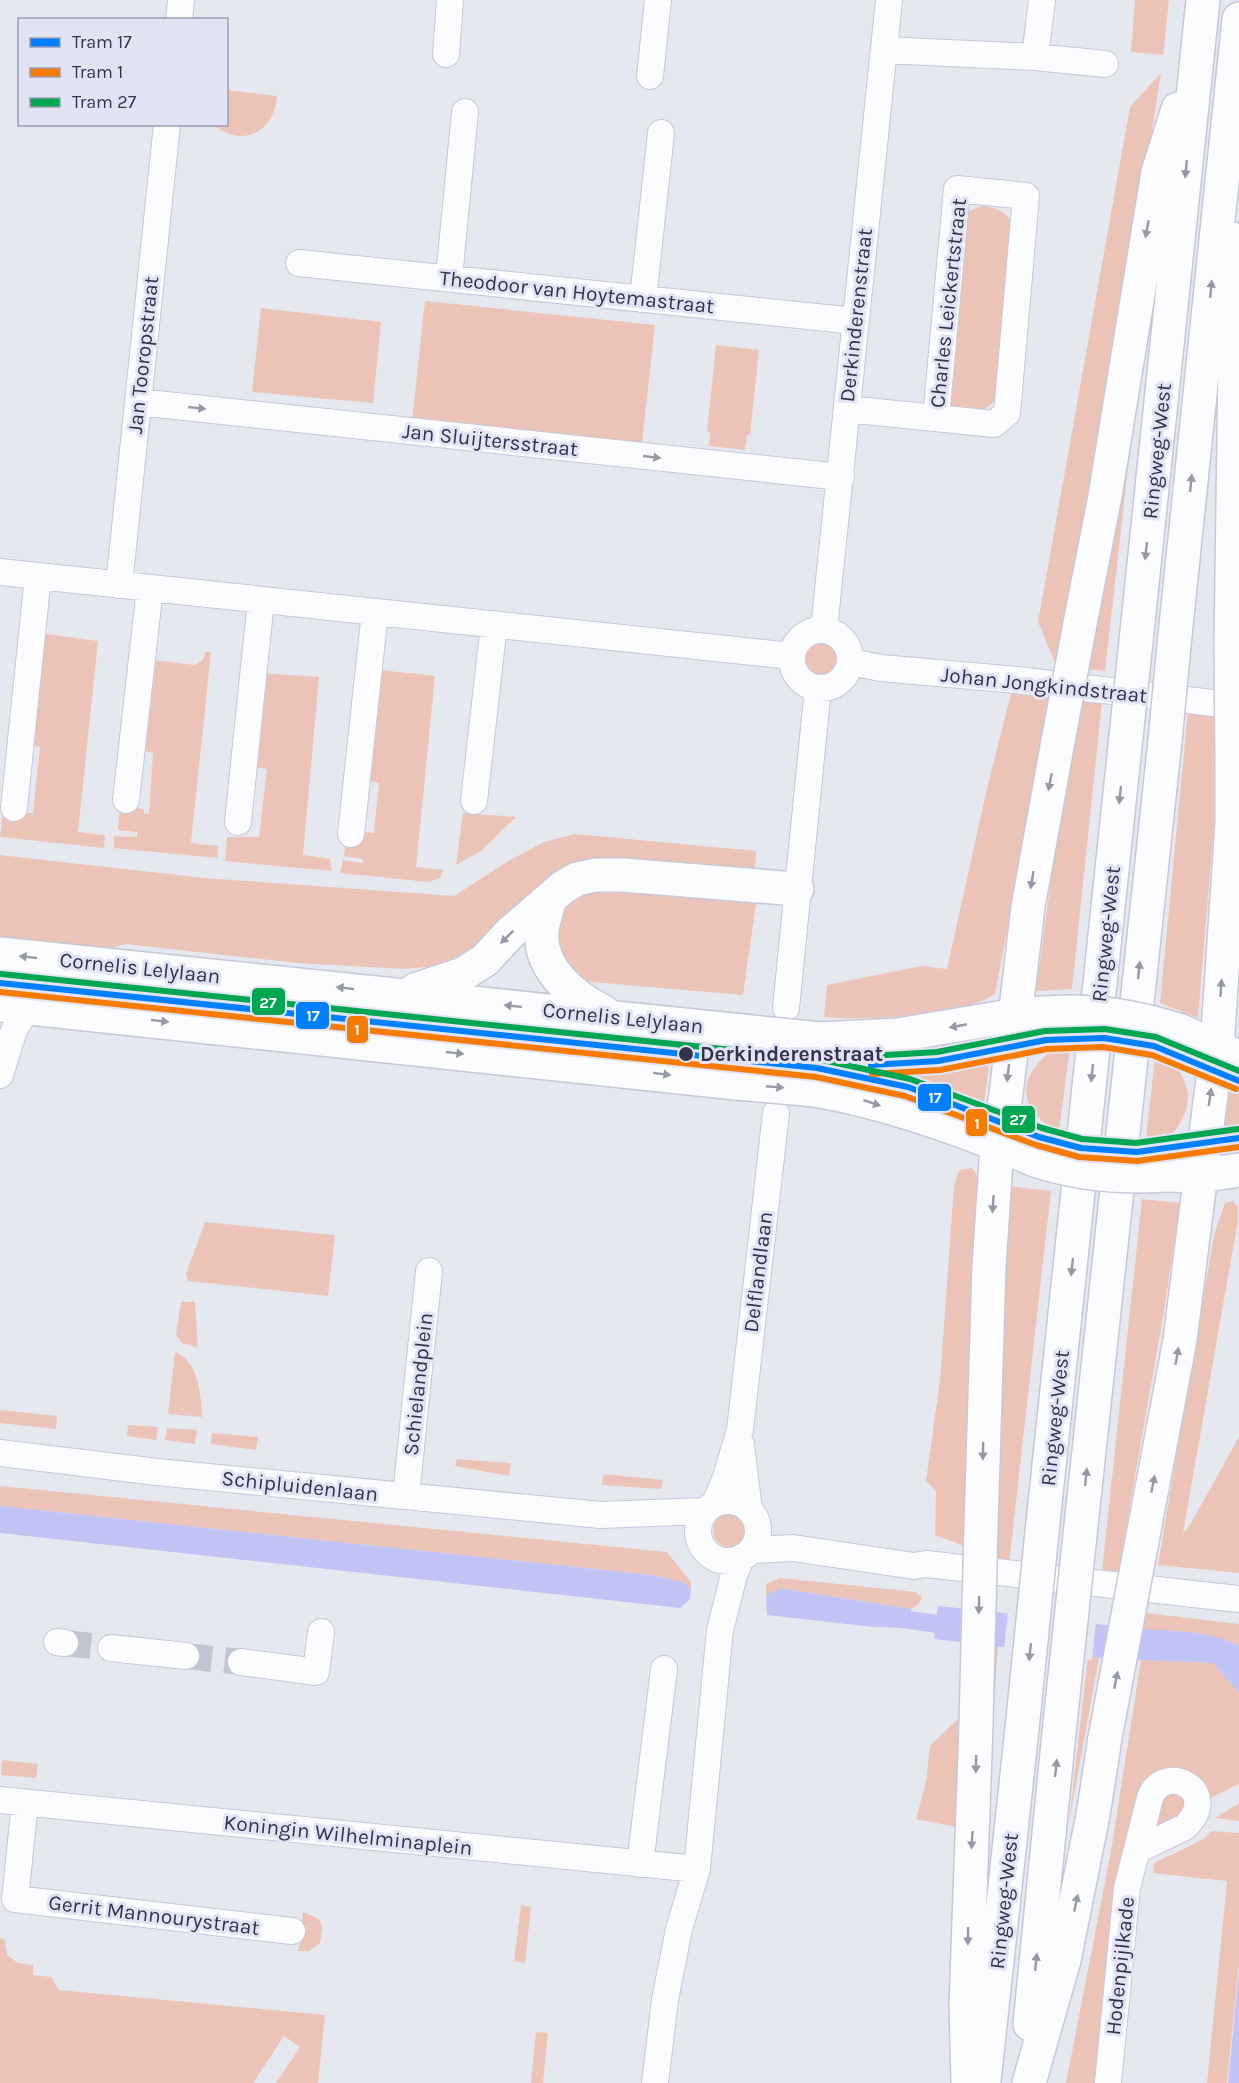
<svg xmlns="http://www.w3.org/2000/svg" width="1239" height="2083" viewBox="0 0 1239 2083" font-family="Karla,sans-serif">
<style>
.green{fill:#ecc4b7}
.water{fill:#c2c4f5}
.pier{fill:#e6e8f0}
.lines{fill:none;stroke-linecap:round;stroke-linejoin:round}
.canal{stroke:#c2c4f5;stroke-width:18}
.minor-tunnel{stroke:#c2c4d0;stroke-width:26;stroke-dasharray:26 13;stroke-linecap:butt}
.minor-casing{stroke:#c6c7d9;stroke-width:28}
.major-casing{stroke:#c6c7d9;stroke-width:36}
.highway-casing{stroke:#c6c7d9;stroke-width:36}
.minor{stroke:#fbfcfd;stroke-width:26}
.major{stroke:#fbfcfd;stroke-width:33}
.highway{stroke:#fbfcfd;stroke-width:33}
.major-bridge-casing{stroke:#c6c7d9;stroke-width:36;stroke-linecap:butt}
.highway-bridge-casing{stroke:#c6c7d9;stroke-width:36;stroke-linecap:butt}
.major-bridge{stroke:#fbfcfd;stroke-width:33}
.highway-bridge{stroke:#fbfcfd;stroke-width:33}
.tram-1-casing{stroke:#e3e4f3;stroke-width:10}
.tram-2-casing{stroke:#e3e4f3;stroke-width:10}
.tram-3-casing{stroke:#e3e4f3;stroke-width:10}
.tram-1{stroke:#007fff;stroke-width:6}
.tram-2{stroke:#f57b04;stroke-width:6}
.tram-3{stroke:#00a651;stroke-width:6}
.oneway{fill:#9798a6}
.stop-dot{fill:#333350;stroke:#e3e4f3;stroke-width:2}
.labels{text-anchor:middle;stroke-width:6;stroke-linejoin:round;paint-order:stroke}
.street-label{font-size:21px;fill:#333350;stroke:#e3e4f3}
.stop-label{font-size:21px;font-weight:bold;fill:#333350;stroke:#e3e4f3;text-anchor:start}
.line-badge{stroke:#e3e4f3;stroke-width:2}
.badge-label{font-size:16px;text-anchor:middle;font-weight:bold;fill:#fff}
</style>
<rect width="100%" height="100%" fill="#e6e8f0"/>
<path class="green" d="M1135 0H1169L1163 55 1131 52Z
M1161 73 1139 215 1056 665 1038 622 1130 107Z
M227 90 277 96C275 131 243 149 214 125L226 124Z
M982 206C998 208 1006 211 1014 226L996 400C982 414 965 416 949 403L962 214Z
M425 301 655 325 642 443 412 420Z
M261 308 381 322 373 403 252 392Z
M716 345 759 350 750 435H747L745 450 709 446 710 432 707 431Z
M1135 406 1105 671 1087 669Z
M39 633 98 641 78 832 105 835 104 848 0 837 3 813H33L40 747 27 744Z
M803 658a18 18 0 1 1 36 0a18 18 0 1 1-36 0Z
M205 652H211L191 843 218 846 217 858 114 848V836L137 837V832L118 830 120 807 144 809V814H149L153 753 142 750 151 660 195 665 204 659Z
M380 670 435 676 416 867 443 870 440 878 429 882 340 873 343 860 363 863V859L344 856 347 830 374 833 379 783 366 780Z
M263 673 319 677 303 855 330 859 332 871 225 861 227 837H259L267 769 252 767Z
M1011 694 1051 697 995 994C963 1016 864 1021 824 1017L827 985 922 966 947 969 988 784Z
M1082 700 1102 702 1072 989 1036 991 1054 857Z
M1188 711 1219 715 1216 800 1198 1018 1160 1003Z
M463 813 516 817 481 851 456 865Z
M575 834 756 851 755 868 607 862 477 947 436 966 404 969 298 963 125 944 95 953 0 943V855L204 878 454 896 510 860 544 842Z
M621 887 756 904 743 995 569 980C560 968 560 959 558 944 552 901 585 890 621 887Z
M993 1034 983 1111 911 1082 820 1063 935 1046Z
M1058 1046H1070L1059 1132C1014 1107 1017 1074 1058 1046Z
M1155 1058 1175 1064C1181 1074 1186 1082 1188 1094 1190 1116 1168 1149 1145 1148Z
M1227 1067 1239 1073V1156L1223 1157 1221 1155 1222 1093Z
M972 1168 980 1180 967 1547 935 1535 936 1491 926 1481 940 1380 954 1186 959 1170Z
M1008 1186 1051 1191 1009 1564 991 1561Z
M1142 1199 1180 1203 1164 1311 1118 1573 1102 1571Z
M1233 1201 1238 1207V1220L1183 1533 1190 1525 1239 1437V1573L1158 1565 1214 1235 1225 1203Z
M205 1222 335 1235 328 1296 188 1281 186 1274Z
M181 1302H195L198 1348 182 1343 176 1335Z
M175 1352C199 1362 201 1394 202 1417L168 1414Z
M0 1410 57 1416 56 1429 0 1423Z
M128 1425 158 1427 156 1440 127 1436Z
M167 1428 197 1430 195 1444 165 1440Z
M212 1433 258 1437 256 1450 211 1444Z
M457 1459 511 1463 509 1476 455 1466Z
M603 1474 663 1480 661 1489 602 1485Z
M0 1486 667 1552 691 1582V1590L683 1582 651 1575 0 1506Z
M713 1530a17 17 0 1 1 34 0a17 17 0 1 1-34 0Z
M780 1578 916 1592 922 1598 918 1605 911 1609 780 1588 766 1595V1584Z
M1146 1613 1239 1624V1646C1208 1629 1171 1632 1136 1629Z
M991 1645 998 1646 987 1803Z
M1088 1657 1099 1658 1069 1822Z
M1141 1660 1214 1663 1239 1693V1784L1204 1801 1164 1774 1108 1962 1095 2083H1066L1111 1851Z
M962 1715 961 1828 916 1819 926 1782 930 1746Z
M2 1760 38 1764 36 1778 1 1775Z
M1175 1788 1190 1806 1154 1838 1156 1796Z
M1239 1803V1821L1215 1818 1238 1804Z
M1211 1831 1239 1833V1965L1227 2083H1207L1227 1881 1153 1873 1154 1863 1204 1839Z
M521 1905 531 1907 525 1963 514 1961Z
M303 1912 319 1919 322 1928 320 1943 309 1951H298C300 1941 306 1936 306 1927L302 1924Z
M0 1938 5 1940 7 1955 18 1963 33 1965V1975L51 1977 59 1990 325 2015 318 2083H276L300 2047 284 2036 253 2083H0Z
M536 2032 548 2033 543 2083H531Z"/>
<path class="water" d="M0 1506 651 1575 683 1582 691 1590 690 1599 680 1608 0 1533Z
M780 1588 911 1609 912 1628 873 1627 767 1615 766 1595Z
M938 1606C1002 1612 1067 1621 1131 1628 1167 1632 1206 1628 1239 1646V1693L1213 1663 1099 1658 934 1639Z
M1239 1971V2083H1228Z"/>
<path class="pier" d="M1008 1612 1096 1621 1092 1660 1004 1650Z"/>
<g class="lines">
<path class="canal" d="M887 1617 960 1627"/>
<path class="minor-tunnel" d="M777 1104 785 1018
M65 1643 111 1648
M186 1656 241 1662"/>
<defs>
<path id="minor" d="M179 20 181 0
M884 50 1035 57 1105 64
M446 54 450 0
M1035 57 1042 0
M650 76 658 0
M299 263 855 321
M449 278 465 112
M643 299 661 133
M138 402 841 477
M847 409 994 424 1007 413 1026 196 957 189 936 418
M0 572 791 656
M119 585 167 124
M824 629 889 0
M792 659a29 29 0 1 1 58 0a29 29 0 1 1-58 0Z
M850 662 881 668 1017 680 1239 706
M126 800 150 588
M474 801 494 624
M14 808 38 576
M238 822 261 600
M351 834 375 612
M786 1008 818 688
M0 1075 14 1030 27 1008
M741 1445 749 1510
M0 1453 157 1472 601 1515 705 1511
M406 1496 429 1271
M698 1531a30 30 0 1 1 60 0a30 30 0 1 1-60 0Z
M715 1504 726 1477 740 1430 776 1113
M751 1550 793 1548 914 1566 926 1564 1239 1599
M57 1642 65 1643
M111 1648 186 1656
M241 1662 316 1672 321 1632
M0 1800 697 1869
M25 1803 15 1899 292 1931
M640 1864 664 1669
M655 2083 665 2000 679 1929 697 1869 720 1630 734 1575 742 1557
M1108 2083 1127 1888 1150 1798C1163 1761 1223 1790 1185 1827L1137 1850"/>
<path id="major" d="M550 898C548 908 543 920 542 930 538 969 574 997 604 1012
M0 954 742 1031
M415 990 463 974 485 960 510 933 562 888 577 879 595 875H623L797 889
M0 1005 736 1083
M1181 1031 1239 1057
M820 1039 898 1035 1016 1015 1043 1013
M815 1090C889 1103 965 1130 1035 1160
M1166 1175 1199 1176 1239 1170"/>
<path id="highway" d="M1079 629 1105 496 1158 172 1178 109
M1136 641 1203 0
M1174 645 1239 19
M1231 645 1236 295 1232 239
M981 1526 989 1267 997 1146 1006 1094 1028 907 1058 741
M1042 1532 1126 737
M1080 1535 1165 741
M1142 1541 1180 1340 1217 1047 1232 823V759
M1030 2024 1059 1733
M984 2081 1022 1729
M968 2083 966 2006 976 1725
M1029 2083 1064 1960 1093 1815 1105 1738"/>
</defs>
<use href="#minor" class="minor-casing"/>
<use href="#major" class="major-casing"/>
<use href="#highway" class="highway-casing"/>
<use href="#minor" class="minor"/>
<use href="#major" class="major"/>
<use href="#highway" class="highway"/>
<defs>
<path id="major-bridge" d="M1048 1013C1095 1009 1137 1017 1181 1031
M742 1031 820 1039
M736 1083 815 1090
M1035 1160C1077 1174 1121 1178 1166 1175"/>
<path id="highway-bridge" d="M1231 645 1232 759
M1126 737 1136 641
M1058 741 1079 629
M1165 741 1174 645
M976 1725 981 1526
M1022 1729 1042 1532
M1059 1733 1080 1535
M1105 1738 1142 1541"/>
</defs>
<use href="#major-bridge" class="major-bridge-casing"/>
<use href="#highway-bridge" class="highway-bridge-casing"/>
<use href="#major-bridge" class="major-bridge"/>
<use href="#highway-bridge" class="highway-bridge"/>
<defs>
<path id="tram-1" d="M0 983 817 1068 908 1087 1039 1137 1081 1148 1137 1152 1239 1138
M871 1065 938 1061 1046 1040 1104 1038 1154 1046 1239 1081"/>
<path id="tram-2" d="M0 992 816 1077 905 1096 1036 1145 1079 1157 1137 1161 1239 1147
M872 1074 940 1070 1047 1049 1103 1047 1152 1055 1236 1089"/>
<path id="tram-3" d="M1 974 818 1059 910 1079 1042 1128 1082 1139 1136 1143 1238 1129
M870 1056 937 1052 1045 1031 1105 1029 1156 1037 1239 1071"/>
</defs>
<use href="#tram-1" class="tram-1-casing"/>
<use href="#tram-2" class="tram-2-casing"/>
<use href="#tram-3" class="tram-3-casing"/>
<use href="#tram-1" class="tram-1"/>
<use href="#tram-2" class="tram-2"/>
<use href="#tram-3" class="tram-3"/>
</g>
<defs><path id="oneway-solid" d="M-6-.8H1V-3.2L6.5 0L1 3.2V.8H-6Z" transform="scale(1.5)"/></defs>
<g class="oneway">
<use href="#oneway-solid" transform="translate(1186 169) rotate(96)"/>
<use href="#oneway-solid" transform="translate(1147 229) rotate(101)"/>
<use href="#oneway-solid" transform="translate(1211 289) rotate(-84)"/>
<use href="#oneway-solid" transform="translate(197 408) rotate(6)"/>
<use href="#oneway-solid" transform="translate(652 457) rotate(6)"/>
<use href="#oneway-solid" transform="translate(1191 483) rotate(-84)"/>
<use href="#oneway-solid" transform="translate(1146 551) rotate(96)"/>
<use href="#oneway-solid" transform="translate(1050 782) rotate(101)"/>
<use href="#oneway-solid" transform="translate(1120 795) rotate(96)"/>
<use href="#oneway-solid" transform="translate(1032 880) rotate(100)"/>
<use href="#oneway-solid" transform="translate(507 937) rotate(135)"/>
<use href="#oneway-solid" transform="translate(28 957) rotate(-174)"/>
<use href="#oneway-solid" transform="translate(1139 970) rotate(-84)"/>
<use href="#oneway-solid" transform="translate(345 988) rotate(-174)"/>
<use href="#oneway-solid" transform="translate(1221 988) rotate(-86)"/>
<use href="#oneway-solid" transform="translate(513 1006) rotate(-174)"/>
<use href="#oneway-solid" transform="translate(160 1021) rotate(6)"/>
<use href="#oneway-solid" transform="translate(958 1026) rotate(169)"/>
<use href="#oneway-solid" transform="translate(455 1053) rotate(6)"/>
<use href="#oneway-solid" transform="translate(1008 1073) rotate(97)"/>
<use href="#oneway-solid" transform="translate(1092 1073) rotate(96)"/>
<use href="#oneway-solid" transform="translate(662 1074) rotate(7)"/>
<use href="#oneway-solid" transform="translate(775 1087) rotate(5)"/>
<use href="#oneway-solid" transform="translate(1210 1097) rotate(-82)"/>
<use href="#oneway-solid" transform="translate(872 1103) rotate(18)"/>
<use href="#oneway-solid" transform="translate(993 1204) rotate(94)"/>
<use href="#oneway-solid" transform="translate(1072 1267) rotate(96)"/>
<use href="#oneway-solid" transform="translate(1177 1356) rotate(-80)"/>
<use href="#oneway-solid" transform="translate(983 1451) rotate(91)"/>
<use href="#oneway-solid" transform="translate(1086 1477) rotate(-84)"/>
<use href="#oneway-solid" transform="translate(1153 1484) rotate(-79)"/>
<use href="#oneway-solid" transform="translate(979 1605) rotate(91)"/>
<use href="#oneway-solid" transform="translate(1030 1652) rotate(96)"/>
<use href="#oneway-solid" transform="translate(1116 1680) rotate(-79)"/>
<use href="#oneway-solid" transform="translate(976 1764) rotate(91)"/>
<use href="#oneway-solid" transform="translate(1056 1768) rotate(-84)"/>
<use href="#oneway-solid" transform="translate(972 1840) rotate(94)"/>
<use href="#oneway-solid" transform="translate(1076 1903) rotate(-78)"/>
<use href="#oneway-solid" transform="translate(968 1936) rotate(91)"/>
<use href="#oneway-solid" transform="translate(1036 1962) rotate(-84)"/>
</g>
<circle class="stop-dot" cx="686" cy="1054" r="8"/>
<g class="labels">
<g class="street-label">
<text transform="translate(577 292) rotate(6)" y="7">Theodoor van Hoytemastraat</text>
<text transform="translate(948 303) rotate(-84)" y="7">Charles Leickertstraat</text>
<text transform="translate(856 315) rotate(-84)" y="7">Derkinderenstraat</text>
<text transform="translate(143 355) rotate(-84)" y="7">Jan Tooropstraat</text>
<text transform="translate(490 440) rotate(6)" y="7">Jan Sluijtersstraat</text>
<text transform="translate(1157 451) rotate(-84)" y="7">Ringweg-West</text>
<text transform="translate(1044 685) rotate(6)" y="7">Johan Jongkindstraat</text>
<text transform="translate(1106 934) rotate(-84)" y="7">Ringweg-West</text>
<text transform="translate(140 968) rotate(6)" y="7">Cornelis Lelylaan</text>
<text transform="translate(623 1018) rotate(6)" y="7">Cornelis Lelylaan</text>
<text transform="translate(758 1272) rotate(-83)" y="7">Delflandlaan</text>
<text transform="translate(418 1384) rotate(-84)" y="7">Schielandplein</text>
<text transform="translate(1055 1418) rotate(-84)" y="7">Ringweg-West</text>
<text transform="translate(300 1486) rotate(6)" y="7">Schipluidenlaan</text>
<text transform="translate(348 1835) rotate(6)" y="7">Koningin Wilhelminaplein</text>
<text transform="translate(1004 1901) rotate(-84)" y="7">Ringweg-West</text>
<text transform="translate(154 1915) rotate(7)" y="7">Gerrit Mannourystraat</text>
<text transform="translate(1120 1966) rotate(-84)" y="7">Hodenpijlkade</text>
</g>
<g class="stop-label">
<text x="700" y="1061">Derkinderenstraat</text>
</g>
</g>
<g class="line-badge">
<rect x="251" y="987" width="35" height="29" rx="6" fill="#00a651"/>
<rect x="295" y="1001" width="35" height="29" rx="6" fill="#007fff"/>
<rect x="346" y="1015" width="23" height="29" rx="6" fill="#f57b04"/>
<rect x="917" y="1083" width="35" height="29" rx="6" fill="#007fff"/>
<rect x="1001" y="1105" width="35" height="29" rx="6" fill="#00a651"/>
<rect x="965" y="1108" width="23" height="29" rx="6" fill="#f57b04"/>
</g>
<g class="badge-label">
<text x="268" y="1008">27</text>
<text x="313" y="1021">17</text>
<text x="357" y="1035">1</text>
<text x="935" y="1103">17</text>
<text x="1018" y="1125">27</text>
<text x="977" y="1129">1</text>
</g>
<rect x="18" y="18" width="210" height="108" fill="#e3e4f3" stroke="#9d9db2" stroke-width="1.5"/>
<rect x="30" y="38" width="30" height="9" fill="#007fff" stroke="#9d9db2" stroke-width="1.5"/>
<text x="72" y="48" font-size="18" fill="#333350">Tram 17</text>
<rect x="30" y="68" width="30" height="9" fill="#f57b04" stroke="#9d9db2" stroke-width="1.5"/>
<text x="72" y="78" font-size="18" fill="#333350">Tram 1</text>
<rect x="30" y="98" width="30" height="9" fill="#00a651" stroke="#9d9db2" stroke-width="1.5"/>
<text x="72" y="108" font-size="18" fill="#333350">Tram 27</text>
</svg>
